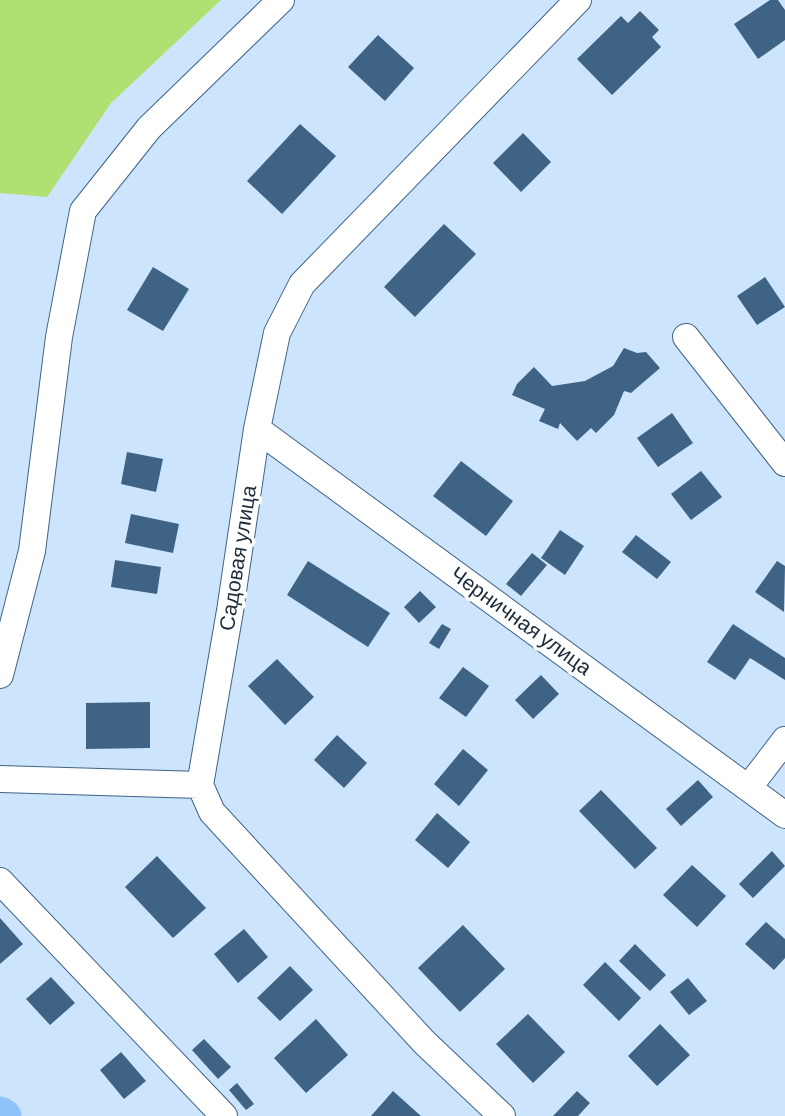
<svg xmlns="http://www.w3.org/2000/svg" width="785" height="1116" viewBox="0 0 785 1116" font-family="Barlow,sans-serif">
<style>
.green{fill:#b0df72}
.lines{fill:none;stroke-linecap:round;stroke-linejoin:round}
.river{stroke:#8cc4fb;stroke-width:33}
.building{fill:#3f6385}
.minor-casing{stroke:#406386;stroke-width:28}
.minor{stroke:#fff;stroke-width:26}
.labels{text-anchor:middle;stroke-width:7;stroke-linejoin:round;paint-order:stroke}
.street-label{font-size:21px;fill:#1d2c3b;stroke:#fff}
</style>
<rect width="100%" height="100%" fill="#cce4fc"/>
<path class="green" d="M0 0H221L111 103 47 197 0 193Z"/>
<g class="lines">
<path class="river" d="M0 1113 5 1116"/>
</g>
<path class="building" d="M770 0H778L785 10V40L758 59 734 24Z
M640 11 659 30 652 37 661 47 612 95 577 59 621 16 628 23Z
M378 35 414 68 385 101 348 67Z
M300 124 336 156 282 214 247 181Z
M523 133 551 162 521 192 493 163Z
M444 224 476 254 415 317 384 287Z
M153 267 189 289 163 331 127 310Z
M765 277 785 307 757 325 737 296Z
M624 348 637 353 646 352 660 368 631 393 624 391 614 415 596 433 591 428 577 441 560 423 558 429 539 421 545 409 512 395 517 384 534 367 552 386 585 381 613 366Z
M672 413 693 443 658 467 637 438Z
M127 452 163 459 156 492 121 484Z
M461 461 513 501 486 536 433 496Z
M701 471 722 497 691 520 671 494Z
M131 514 179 524 173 553 125 543Z
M560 530 584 546 565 575 541 558Z
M636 535 671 562 657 579 622 552Z
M532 553 547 565 521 596 506 584Z
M115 560 161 567 157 594 111 587Z
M308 561 390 613 368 647 287 595Z
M777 561 785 566 784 612 755 592Z
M420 591 436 607 419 623 404 607Z
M442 624 451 629 439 649 429 643Z
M733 624 785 658V680L750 658 735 680 707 662Z
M277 659 314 697 285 725 248 686Z
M463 667 489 686 466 717 439 698Z
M541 675 559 694 533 719 515 700Z
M150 702V748L86 749V703Z
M337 735 367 763 344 788 314 760Z
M463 749 488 770 459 806 434 784Z
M698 780 713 797 681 826 666 809Z
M601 790 657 848 635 869 579 811Z
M437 813 470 842 448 868 415 840Z
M772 851 785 866 753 898 739 884Z
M157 856 206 908 173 938 125 887Z
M692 865 726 896 697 927 663 895Z
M0 918 23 944 0 964Z
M766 922 785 939V958L774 970 745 944Z
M463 925 505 969 460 1012 418 968Z
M244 929 268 957 238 983 214 954Z
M635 944 666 975 650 991 619 961Z
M605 962 641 998 619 1021 583 985Z
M290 966 313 990 280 1021 257 998Z
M51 977 75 1003 50 1025 26 999Z
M688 978 707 1001 689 1015 670 992Z
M528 1014 565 1052 533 1083 496 1044Z
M316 1019 348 1055 306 1093 274 1058Z
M660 1024 690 1055 657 1086 628 1056Z
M204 1039 231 1067 218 1079 192 1050Z
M121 1052 146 1081 124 1099 100 1070Z
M237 1083 254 1104 246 1110 229 1090Z
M393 1091 421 1116H371Z
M577 1091 590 1103 578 1116H553Z"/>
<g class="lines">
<defs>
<path id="minor" d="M686 337 785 463
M257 429 785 815
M0 675 32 551 59 337 83 211 149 128 281 0
M0 779 200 785
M749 787 785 740
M0 881 224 1116
M502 1116 424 1042 212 812 200 785 230 611 257 429 277 333 302 284 578 0"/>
</defs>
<use href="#minor" class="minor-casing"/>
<use href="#minor" class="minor"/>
</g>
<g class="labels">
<g class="street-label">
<text transform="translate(238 558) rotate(-81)" y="7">Садовая улица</text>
<text transform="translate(521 621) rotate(36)" y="7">Черничная улица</text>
</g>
</g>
</svg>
